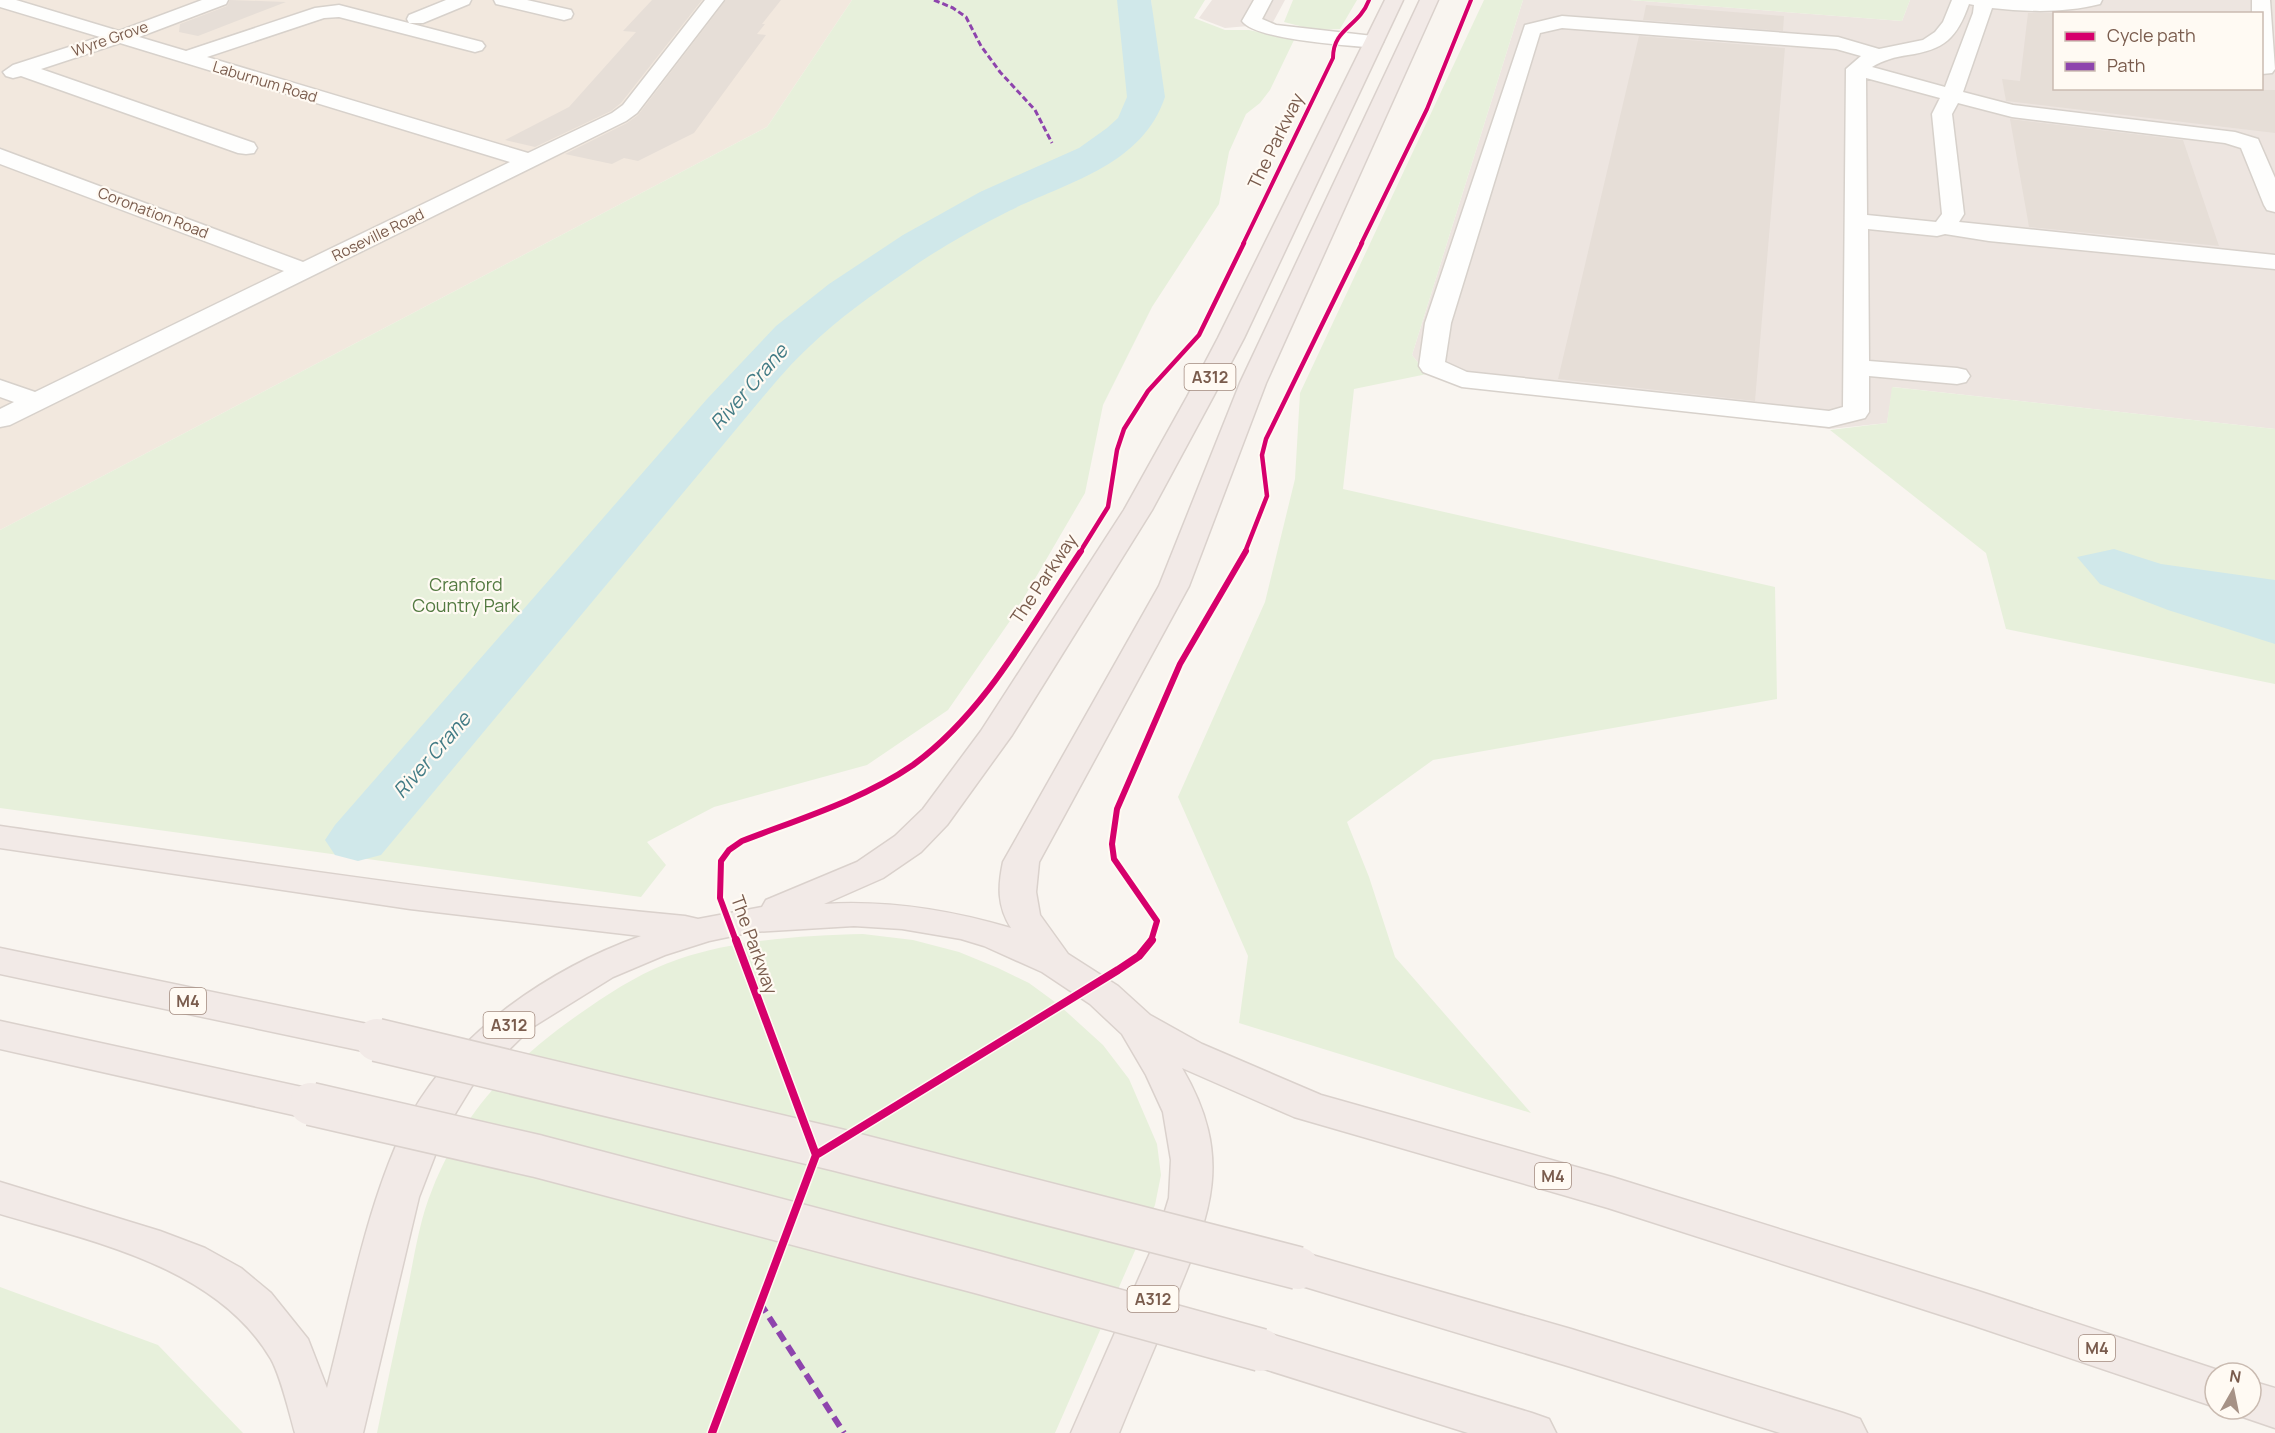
<svg xmlns="http://www.w3.org/2000/svg" width="2275" height="1433" viewBox="0 0 2275 1433" font-family="Manrope,sans-serif">
<style>
.residential{fill:#f2e8de}
.industrial{fill:#ede5e0;fill-rule:evenodd}
.green{fill:#e7f0db}
.water{fill:#d0e8ea}
.lines{fill:none;stroke-linecap:round;stroke-linejoin:round}
.river{fill:#d0e8ea;fill-rule:evenodd}
.building{fill:#e6ded7}
.minor-casing{stroke:#d7d1cb;stroke-width:3}
.highway-casing{stroke:#dad1cc;stroke-width:3}
.minor{fill:#fefefd;fill-rule:evenodd}
.highway{fill:#f2eae7;fill-rule:evenodd}
.highway-bridge-casing{stroke:#dad1cc;stroke-width:45;stroke-linecap:butt}
.highway-bridge{stroke:#f2eae7;stroke-width:42}
.quiet-far1{stroke:#8e44ad;stroke-width:3;stroke-dasharray:6 3;stroke-linecap:butt}
.quiet{stroke:#8e44ad;stroke-width:6;stroke-dasharray:11 6;stroke-linecap:butt}
.cycleway-far3-casing{stroke:#fffaf3;stroke-width:6}
.cycleway-far2-casing{stroke:#fffaf3;stroke-width:8}
.cycleway-far1-casing{stroke:#fffaf3;stroke-width:10}
.cycleway-casing{stroke:#fffaf3;stroke-width:11}
.cycleway-far3{stroke:#d6006c;stroke-width:4}
.cycleway-far2{stroke:#d6006c;stroke-width:4.5}
.cycleway-far1{stroke:#d6006c;stroke-width:6}
.cycleway{stroke:#d6006c;stroke-width:8}
.labels{text-anchor:middle;stroke-width:4.5;stroke-linejoin:round;paint-order:stroke}
.far-street-label{font-size:15px;fill:#7a5c4d;stroke:#fffaf3}
.shield{fill:#fffaf3;stroke:#a28b7f;stroke-width:1.5}
.shield-label{font-size:16px;font-weight:bold;fill:#7a5c4d}
.street-label{font-size:18px;fill:#7a5c4d;stroke:#fffaf3}
.park-label{font-size:18px;fill:#537a41;stroke:#fffaf3}
.water-label{font-size:20px;font-style:italic;fill:#437c86;stroke:#fffaf3}
</style>
<rect width="100%" height="100%" fill="#f9f5f0"/>
<path class="residential" d="M0 0H852L767 127 0 530Z"/>
<path class="industrial" d="M1212 0H1285L1272 24 1225 28 1199 18Z
M1523 0H1630L1902 21 1910 0H2275V429L1893 387 1887 423 1830 429 1450 383 1427 374 1412 355ZM2054 14H2262V88H2054Z"/>
<path class="green" d="M852 0H1128L1137 109C1117 134 1091 148 1064 165L1085 170 1107 160 1148 125 1160 100 1151 0H1205L1194 18 1225 30H1249L1294 40 1270 90 1260 103 1246 114 1229 152 1219 204 1152 307 1103 405 1085 493 1012 618 948 710 867 765 714 807 647 842 666 865 641 897 0 808V530L767 127Z
M1293 0H1357L1340 29 1315 30 1284 22Z
M1484 0H1523L1412 355 1427 374 1354 389 1343 489 1775 587 1777 699 1433 760 1347 822 1369 877 1395 957 1531 1113 1239 1023 1248 956 1178 797 1265 602 1295 479 1300 393Z
M1630 0H1910L1902 21Z
M1892 387 2275 429V684L2006 629 1986 553 1830 430 1887 423Z
M863 934 913 940 959 952 998 968 1029 983 1059 1005 1103 1045 1129 1079 1157 1144 1161 1175 1155 1205 1055 1433H377C387 1383 398 1333 409 1282 415 1252 420 1219 432 1190 464 1109 517 1056 588 1008 617 988 646 970 679 959 734 940 806 935 863 934Z
M0 1287 158 1345 243 1433H0Z"/>
<path class="water" d="M2114 549 2161 564 2275 580V644L2168 610 2100 584 2077 557Z"/>
<g class="lines">
<path class="river" d="M1117 0H1151L1165 97C1142 166 1067 182 1009 211 974 229 939 248 907 271 873 294 839 318 810 346 785 369 765 395 743 421L381 855 358 861 335 855 325 840 335 825 707 399 776 326 829 284 903 235 980 192 1079 148 1107 128 1118 118 1127 97Z"/>
</g>
<path class="building" d="M230 0 286 2 198 36 179 32 180 24 227 6Z
M652 0H702L621 103 611 111 535 147 505 140 569 107 636 32 623 31Z
M726 0H781L762 24H765L757 34 766 35 694 133 638 161 624 158 612 164 565 154 627 123 638 115Z
M1646 5 1784 16 1783 31 1643 20Z
M2028 13H2055V88L2275 90V133L2006 101 2002 79 2020 81Z
M1639 36 1785 48 1755 401 1558 379Z
M2010 119 2183 140 2219 246 2029 227Z"/>
<g class="lines">
<defs>
<path id="minor" d="M0 0H16L119 31 202 0H228L226 4 139 37 186 51 315 8 339 5 482 42 485 46 482 50 475 52 339 17 324 18 207 57 528 153 612 113 623 105 705 0H724L637 113 626 121 10 425 0 427V409L14 402 0 397V380L35 392 284 271 0 164V149L303 262 510 162 120 43 41 69 254 143 257 148 254 153 246 154 238 153 21 76 13 78 6 76 3 72 13 65 100 37 0 7Z
M446 0H471L469 4 423 23H409L407 19 409 15Z
M494 0H527L571 10 573 14 571 18 564 20 496 4Z
M1254 0H1272L1262 19 1276 25 1373 36 1380 38 1383 42 1380 46 1373 48C1348 45 1255 40 1242 21Z
M1952 0H2102L2100 4C2064 13 2029 12 1992 8L1963 92 2013 105 2235 132 2258 139 2275 178V212L2267 210 2264 205 2241 148 2225 143 2012 117 1958 103 1952 114 1964 214 1959 222 2275 255V269L1989 241 1945 234 1937 236 1868 229 1869 361 1957 368 1966 370 1970 376 1966 382 1957 384 1869 376V412L1865 418 1829 427 1462 387 1423 372 1419 366 1425 323 1525 25 1562 16 1838 37 1879 49 1923 40 1935 32 1943 22ZM1969 4 1974 5 1973 13 1945 87 1872 67C1883 60 1895 57 1908 55 1944 50 1957 38 1969 4ZM1562 28 1836 49 1861 56 1846 69 1843 407 1829 411 1467 372 1445 362 1451 323 1540 33ZM1866 78 1940 98 1932 114 1942 214 1936 222 1867 215Z
M2252 0H2270L2275 69 2272 73 2262 74V14H2252Z"/>
<path id="highway" d="M1385 0H1403L1244 338 1213 397 1152 510 1012 735 947 825 921 852 883 878 824 904C888 900 950 910 1011 928 997 906 998 886 1003 862L1159 586 1240 383 1420 0H1438L1266 383 1189 586 1039 862 1036 892 1040 915 1068 954 1118 986 1150 1015 1202 1044 1321 1095 1612 1177 1978 1291 2227 1373H2215V1407L1972 1325 1608 1208 1294 1117 1182 1068C1236 1160 1209 1217 1172 1306 1154 1349 1136 1391 1119 1433H1071L1157 1237 1169 1198 1171 1160 1163 1112 1146 1075 1122 1034 1090 1004 1042 972 984 946 961 939 902 929 854 926 752 932 709 941 665 955 613 977 531 1028 472 1086 444 1132 419 1197 363 1433H295C289 1412 281 1377 271 1359 217 1267 95 1242 0 1214V1182L160 1231 205 1248 241 1268 271 1293 308 1339 327 1388C349 1303 366 1209 403 1130 448 1037 546 970 641 936L410 909 0 848V826C228 859 456 895 685 916L698 919 762 907 766 900 857 862 895 836 923 809 981 731 1124 510 1187 397 1218 338Z
M0 948 377 1026 391 1030 397 1040 391 1050 377 1054 0 974Z
M0 1021 311 1089 325 1094 331 1104 325 1114 311 1119 0 1049Z
M1298 1251 1571 1329 1843 1413 1860 1419 1867 1433H1780L1571 1367 1282 1280 1276 1268 1282 1256Z
M1261 1331 1532 1413 1549 1419 1556 1433H1468L1245 1363 1238 1350 1245 1337Z
M2251 1381 2275 1388V1428L2234 1414 2232 1409H2251Z"/>
</defs>
<use href="#minor" class="minor-casing"/>
<use href="#highway" class="highway-casing"/>
<use href="#minor" class="minor"/>
<use href="#highway" class="highway"/>
<defs>
<path id="highway-bridge" d="M377 1040 838 1150 1298 1268
M311 1104 537 1156 981 1273 1261 1350"/>
</defs>
<use href="#highway-bridge" class="highway-bridge-casing"/>
<use href="#highway-bridge" class="highway-bridge"/>
<path class="quiet-far1" d="M934 0 953 8 966 17 981 46 1000 72 1035 110 1052 143"/>
<path class="quiet" d="M760 1303 844 1433"/>
<defs>
<path id="cycleway-far3" d="M1243 244 1333 58C1333 28 1359 27 1369 0
M1361 244 1427 109 1471 0"/>
<path id="cycleway-far2" d="M1080 552 1108 507 1117 450 1124 429 1148 391 1199 335 1244 243
M1245 552 1267 496 1262 455 1266 439 1362 243"/>
<path id="cycleway-far1" d="M736 941 720 898 721 861 729 850 742 841C799 819 862 800 913 765 987 711 1031 625 1081 551
M1151 941 1157 921 1114 859 1112 844 1117 809 1180 664 1246 551"/>
<path id="cycleway" d="M736 940 816 1155
M816 1155 1118 970 1139 956 1152 940
M712 1433 816 1155"/>
</defs>
<use href="#cycleway-far3" class="cycleway-far3-casing"/>
<use href="#cycleway-far2" class="cycleway-far2-casing"/>
<use href="#cycleway-far1" class="cycleway-far1-casing"/>
<use href="#cycleway" class="cycleway-casing"/>
<use href="#cycleway-far3" class="cycleway-far3"/>
<use href="#cycleway-far2" class="cycleway-far2"/>
<use href="#cycleway-far1" class="cycleway-far1"/>
<use href="#cycleway" class="cycleway"/>
</g>
<g class="labels">
<g class="far-street-label">
<text transform="translate(110 39) rotate(-19)" y="5">Wyre Grove</text>
<text transform="translate(265 82) rotate(17)" y="5">Laburnum Road</text>
<text transform="translate(153 213) rotate(21)" y="5">Coronation Road</text>
<text transform="translate(378 235) rotate(-26)" y="5">Roseville Road</text>
</g>
<g class="shield">
<rect x="1184.5" y="364" width="51" height="26" rx="4.5"/>
<rect x="170" y="988" width="36" height="26" rx="4.5"/>
<rect x="483.5" y="1012" width="51" height="26" rx="4.5"/>
<rect x="1535" y="1163" width="36" height="26" rx="4.5"/>
<rect x="1127.5" y="1286" width="51" height="26" rx="4.5"/>
<rect x="2079" y="1335" width="36" height="26" rx="4.5"/>
</g>
<g class="shield-label">
<text x="1210" y="383">A312</text>
<text x="188" y="1007">M4</text>
<text x="509" y="1031">A312</text>
<text x="1553" y="1182">M4</text>
<text x="1153" y="1305">A312</text>
<text x="2097" y="1354">M4</text>
</g>
<g class="street-label">
<text transform="translate(1276 141) rotate(-64)" y="6">The Parkway</text>
<text transform="translate(1044 579) rotate(-56)" y="6">The Parkway</text>
<text transform="translate(754 945) rotate(70)" y="6">The Parkway</text>
</g>
<g class="park-label">
<text x="466" y="591">Cranford<tspan x="466" dy="21">Country Park</tspan></text>
</g>
<g class="water-label">
<text transform="translate(749 387) rotate(-49)" y="7">River Crane</text>
<text transform="translate(432 755) rotate(-49)" y="7">River Crane</text>
</g>
</g>
<rect x="2053" y="12" width="210" height="78" fill="#fffaf3" stroke="#cabbb1" stroke-width="1.5"/>
<rect x="2065" y="32" width="30" height="9" fill="#d6006c" stroke="#cabbb1" stroke-width="1.5"/>
<text x="2107" y="42" font-size="18" fill="#7a5c4d">Cycle path</text>
<rect x="2065" y="62" width="30" height="9" fill="#8e44ad" stroke="#cabbb1" stroke-width="1.5"/>
<text x="2107" y="72" font-size="18" fill="#7a5c4d">Path</text>
<g transform="translate(2233 1391) rotate(9)"><circle r="28" fill="#fffaf3" stroke="#cabbb1" stroke-width="1.5"/>
<path d="M0-4.5L10 22L0 15L-10 22Z" fill="#a69286"/>
<text y="-9" font-size="16" font-weight="bold" text-anchor="middle" fill="#7a5c4d">N</text>
</g>
</svg>
